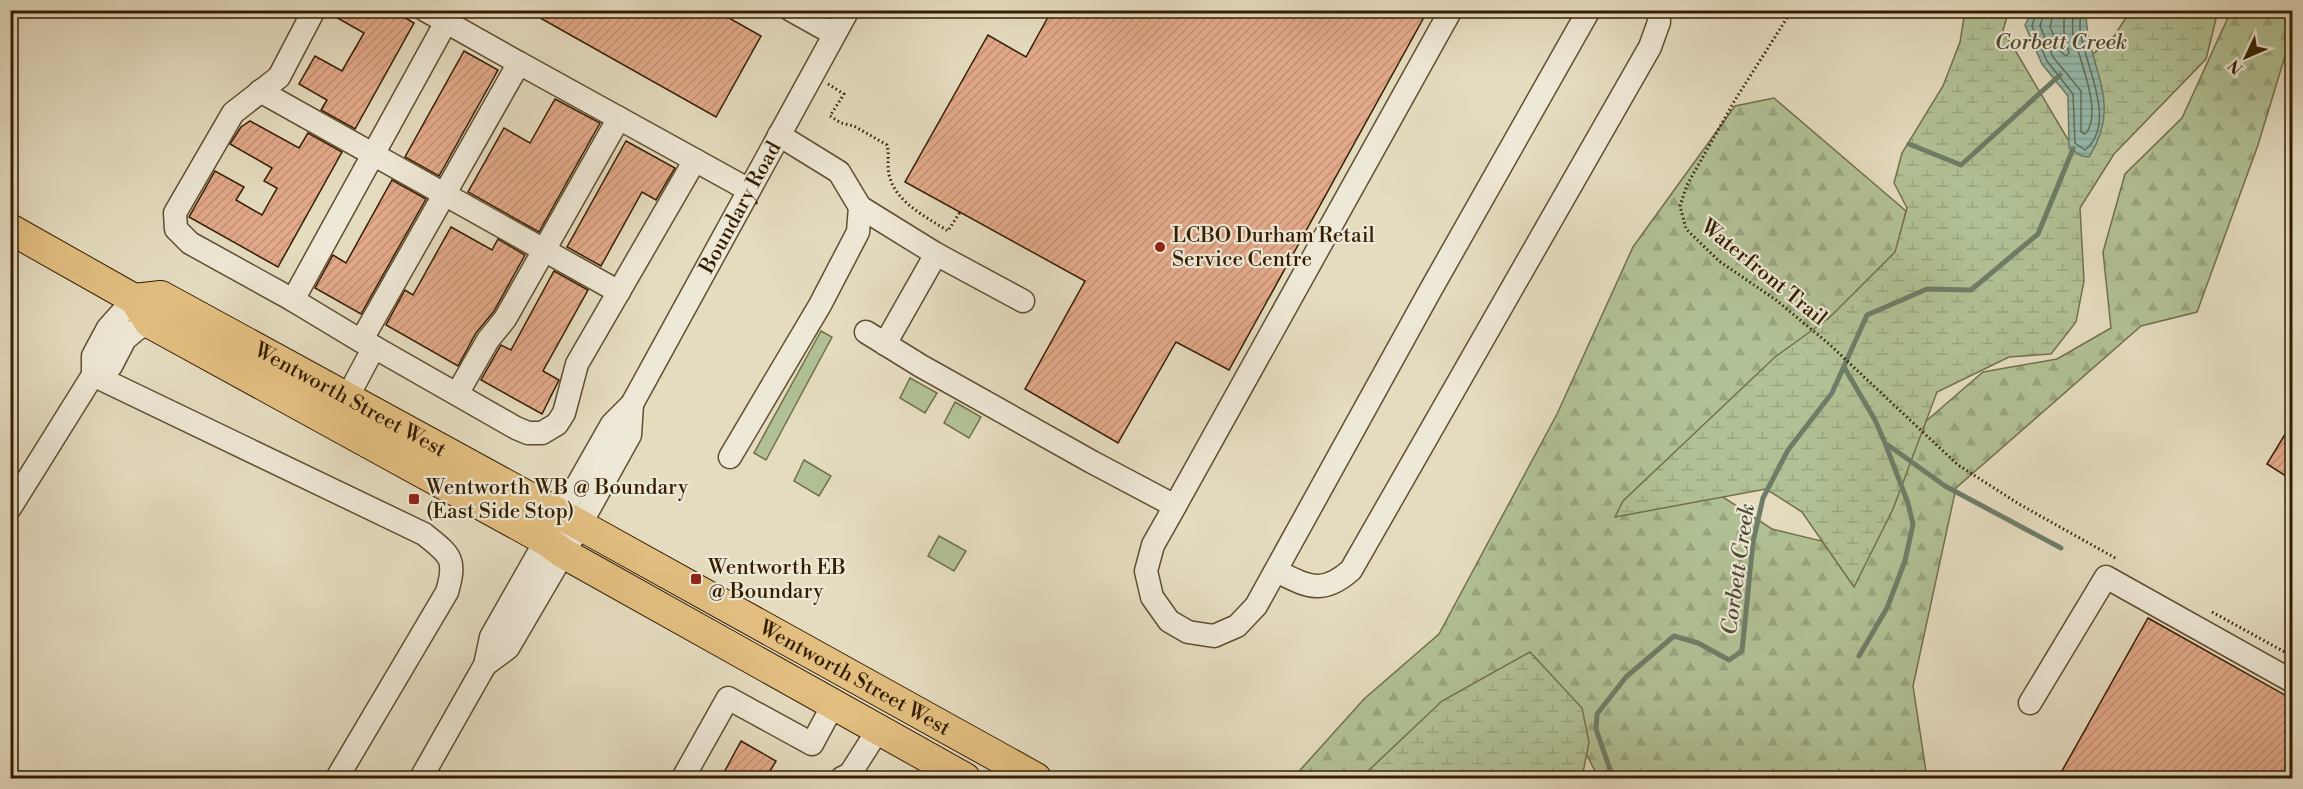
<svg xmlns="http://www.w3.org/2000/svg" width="2303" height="789" viewBox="0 0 2303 789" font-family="'Libre Bodoni',serif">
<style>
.green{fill:#b1c195;stroke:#72704a;stroke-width:1.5}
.forest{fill:url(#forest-firs);stroke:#72704a;stroke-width:1.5}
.wetland{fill:url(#wetland-marsh);stroke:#72704a;stroke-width:1.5}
.water{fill:url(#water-rules);stroke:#6f7d68;stroke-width:1.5}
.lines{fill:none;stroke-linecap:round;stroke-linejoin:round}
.shore{stroke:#656d57;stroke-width:1.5}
.stream{stroke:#6f7d68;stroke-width:5}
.building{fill:url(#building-hatch);stroke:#341e00;stroke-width:1.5}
.minor-casing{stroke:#604e30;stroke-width:25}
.major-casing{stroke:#341e00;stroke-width:32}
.path{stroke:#341e00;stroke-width:3;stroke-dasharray:1.5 3;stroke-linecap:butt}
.minor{stroke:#eee8d6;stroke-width:22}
.major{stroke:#e2be80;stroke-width:30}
.poi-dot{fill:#8f2418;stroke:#eee8d6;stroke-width:2}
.labels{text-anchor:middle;stroke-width:4.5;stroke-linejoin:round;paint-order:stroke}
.street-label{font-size:21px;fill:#341e00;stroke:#eee8d6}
.poi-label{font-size:21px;fill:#341e00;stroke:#eee8d6;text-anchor:start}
.water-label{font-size:22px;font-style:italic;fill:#514d34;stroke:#eee8d6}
</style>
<defs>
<pattern id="forest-firs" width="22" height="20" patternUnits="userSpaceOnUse" patternTransform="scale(1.5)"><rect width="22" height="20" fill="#b1c195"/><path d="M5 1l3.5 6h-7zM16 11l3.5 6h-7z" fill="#99a57f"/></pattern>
<pattern id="wetland-marsh" width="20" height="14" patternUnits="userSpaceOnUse" patternTransform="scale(1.5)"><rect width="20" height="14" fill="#b1c195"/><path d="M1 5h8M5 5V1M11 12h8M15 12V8" fill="none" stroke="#99a57f"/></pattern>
<pattern id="water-rules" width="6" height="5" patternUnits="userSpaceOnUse" patternTransform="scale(1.5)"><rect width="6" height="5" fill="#96bcae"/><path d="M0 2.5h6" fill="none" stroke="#82a194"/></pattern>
<pattern id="building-hatch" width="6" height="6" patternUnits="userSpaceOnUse" patternTransform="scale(1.5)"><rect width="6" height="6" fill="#e2a98a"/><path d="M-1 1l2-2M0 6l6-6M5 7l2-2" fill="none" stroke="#c29175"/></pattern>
</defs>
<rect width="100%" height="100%" fill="#e5dcc0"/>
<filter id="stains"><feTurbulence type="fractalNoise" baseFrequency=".00333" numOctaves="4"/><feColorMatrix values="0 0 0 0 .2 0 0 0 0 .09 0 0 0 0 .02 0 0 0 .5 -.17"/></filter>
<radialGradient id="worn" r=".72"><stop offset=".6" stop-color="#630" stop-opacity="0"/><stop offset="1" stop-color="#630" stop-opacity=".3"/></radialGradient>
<path class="green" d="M821 331 832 337 766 460 754 453Z
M910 378 937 393 925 413 900 398Z
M955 402 981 417 969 438 944 423Z
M804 460 831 476 819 496 794 481Z
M939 536 966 551 954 571 928 556Z"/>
<path class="forest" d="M2231 11H2292V33L2258 145 2197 312 2141 326 1956 488 1913 686 1927 778H1592L1596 773 1572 726 1417 778H1293L1364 699 1439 634 1557 414 1633 247 1735 106 1774 98 1906 211 1888 285 1703 484 1772 529 1825 542 1917 429 1983 372 2057 359 2111 328 2103 252 2125 174 2182 118Z"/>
<path class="wetland" d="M1965 11H2009L2003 30 2073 148 2086 60 2115 35 2130 11H2218L2206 59 2114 154 2080 208 2084 281 2076 322 2051 354 2009 357 1937 392 1893 509 1854 587 1802 512 1766 489 1615 517 1623 501 1775 357 1829 318 1895 252 1907 208 1894 183 1902 153 1943 86 1960 42Z
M1530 652 1582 708 1589 742 1582 778H1358L1367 772 1442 701Z"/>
<path class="water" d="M2032 11H2086C2086 67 2125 101 2089 157L2082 156 2069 148 2068 96 2042 64 2025 25Z"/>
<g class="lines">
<path class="shore" d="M2037 10 2032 26 2047 61 2073 94 2075 143 2085 150C2119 122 2083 62 2080 29 2080 23 2080 17 2081 10
M2045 10 2040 26 2053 57 2081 91V132L2085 134C2104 115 2079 58 2073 34 2072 27 2073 18 2073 10
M2054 10 2050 27 2061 52 2066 56 2069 53 2064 32V10"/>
<path class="stream" d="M1909 144 1961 165 2060 75
M1844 367 1875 420 1885 443 1908 503 1913 524 1905 561 1887 608 1859 656
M1888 445 1945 486 2061 548
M1613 778 1596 729 1597 714 1626 677 1674 636 1698 643 1729 660 1742 651 1753 542 1763 498 1788 450 1832 393 1867 315 1927 289 1971 290 2038 234 2073 149"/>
</g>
<path class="building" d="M327 10H392L414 23 355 129 321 110 327 100 299 84 315 56 342 71 364 33 327 12Z
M526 10H715L761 36 716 117Z
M1052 10H1428L1229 370 1176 342 1118 443 1025 389 1085 281 905 182 988 35 1026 57Z
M464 51 498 70 439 176 405 157Z
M555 99 600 123 539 232 468 192 504 128 530 143Z
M250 121 299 148 308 133 342 152 278 267 189 217 215 171 244 187 236 200 262 215 277 188 264 181 272 168 230 144 241 127Z
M626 141 675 168 656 200 642 192 601 266 567 247Z
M392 180 426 199 361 314 315 288 333 255 346 263Z
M451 227 492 250 498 239 525 255 494 311 476 333 458 366 386 325 405 290 413 295Z
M554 271 588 290 543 371 559 380 542 414 481 380 501 345 511 350Z
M2292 423V480L2267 464Z
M2148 618 2292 699V778H2058Z
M741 741 776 761 766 778H721Z"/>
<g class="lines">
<defs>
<g id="minor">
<path d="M314 10 279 77 233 113 175 213 176 229 190 243 293 300 361 341"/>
<path d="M425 10 519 63"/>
<path d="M791 10 834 34"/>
<path d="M260 91 619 292"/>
<path d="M860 207 936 254 885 344"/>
<path d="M936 254 1023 301"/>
<path d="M293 300 446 22"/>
<path d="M866 332 921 366 1092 462 1175 506 1451 10"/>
<path d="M374 347 516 428 528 433H542L557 424 564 413 577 364 695 160"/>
<path d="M93 375 424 534C450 555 457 558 447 592L337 778"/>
<path d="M93 375V356L108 328 134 299"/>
<path d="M457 394 488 340 505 319 619 118"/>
<path d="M347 398 374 347 361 341 519 63 749 190"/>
<path d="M730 457 820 305 858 232 860 207 839 172 779 135"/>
<path d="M1175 506 1153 545 1146 571 1152 597 1169 621 1188 632 1214 636 1237 626 1256 606 1430 291 1589 10"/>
<path d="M10 508 93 375 111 366 125 339 137 329 150 323"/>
<path d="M1276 571C1307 586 1322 596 1351 570L1650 47 1659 22 1658 10"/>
<path d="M485 665 508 648 580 525 630 435 632 404"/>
<path d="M2030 703 2106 577 2292 681"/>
<path id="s1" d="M421 778 485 665 491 637 612 424 632 404 848 10"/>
<path d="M683 778 728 698 812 744 833 705"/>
<path d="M842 778 850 774 878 730"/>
</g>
<g id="major">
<path d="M10 229 134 299 150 323 547 541 563 553 965 778"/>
<path id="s2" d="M134 299 161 296 580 525 1036 778"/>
</g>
</defs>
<use href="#minor" class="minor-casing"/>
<use href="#major" class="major-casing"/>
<path class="path" d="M1792 10 1735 100 1687 185 1680 206 1686 229 1719 261 1776 300 1829 344 1958 465 2019 504 2117 559
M828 84 844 94 830 116 841 123 854 126 887 145C890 156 886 167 890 178 897 203 928 218 948 231L960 212
M2212 612 2292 656"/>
<use href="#minor" class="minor"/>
<use href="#major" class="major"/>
</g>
<g class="poi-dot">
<circle cx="1160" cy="247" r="6"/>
<rect x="408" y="493" width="12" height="12" rx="3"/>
<rect x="690" y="573" width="12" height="12" rx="3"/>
</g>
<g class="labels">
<g class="street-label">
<text dy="7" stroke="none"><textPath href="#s1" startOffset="656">Boundary Road</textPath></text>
<text transform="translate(1764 272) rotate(39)" y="7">Waterfront Trail</text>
<text dy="7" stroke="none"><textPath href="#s2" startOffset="243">Wentworth Street West</textPath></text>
<text dy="7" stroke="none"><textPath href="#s2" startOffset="819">Wentworth Street West</textPath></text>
</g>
<g class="poi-label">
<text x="1172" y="242">LCBO Durham Retail<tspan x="1172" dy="24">Service Centre</tspan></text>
<text x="426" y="494">Wentworth WB @ Boundary<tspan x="426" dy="24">(East Side Stop)</tspan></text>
<text x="708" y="574">Wentworth EB<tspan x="708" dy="24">@ Boundary</tspan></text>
</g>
<g class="water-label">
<text x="2061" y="49">Corbett Creek</text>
<text transform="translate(1737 569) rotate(-82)" y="8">Corbett Creek</text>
</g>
</g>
<rect width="2303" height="789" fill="none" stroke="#e5dcc0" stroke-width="36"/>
<rect x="12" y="12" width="2279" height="765" fill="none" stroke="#341e00" stroke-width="3"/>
<rect x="18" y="18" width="2267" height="753" fill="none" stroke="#341e00" stroke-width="1.5"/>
<g transform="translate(2246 57) rotate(226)" stroke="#eee8d6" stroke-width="4.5" paint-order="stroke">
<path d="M0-4.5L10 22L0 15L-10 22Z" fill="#341e00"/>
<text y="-9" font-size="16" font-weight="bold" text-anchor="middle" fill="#341e00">N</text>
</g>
<rect width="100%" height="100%" filter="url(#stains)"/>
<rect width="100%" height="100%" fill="url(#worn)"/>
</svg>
